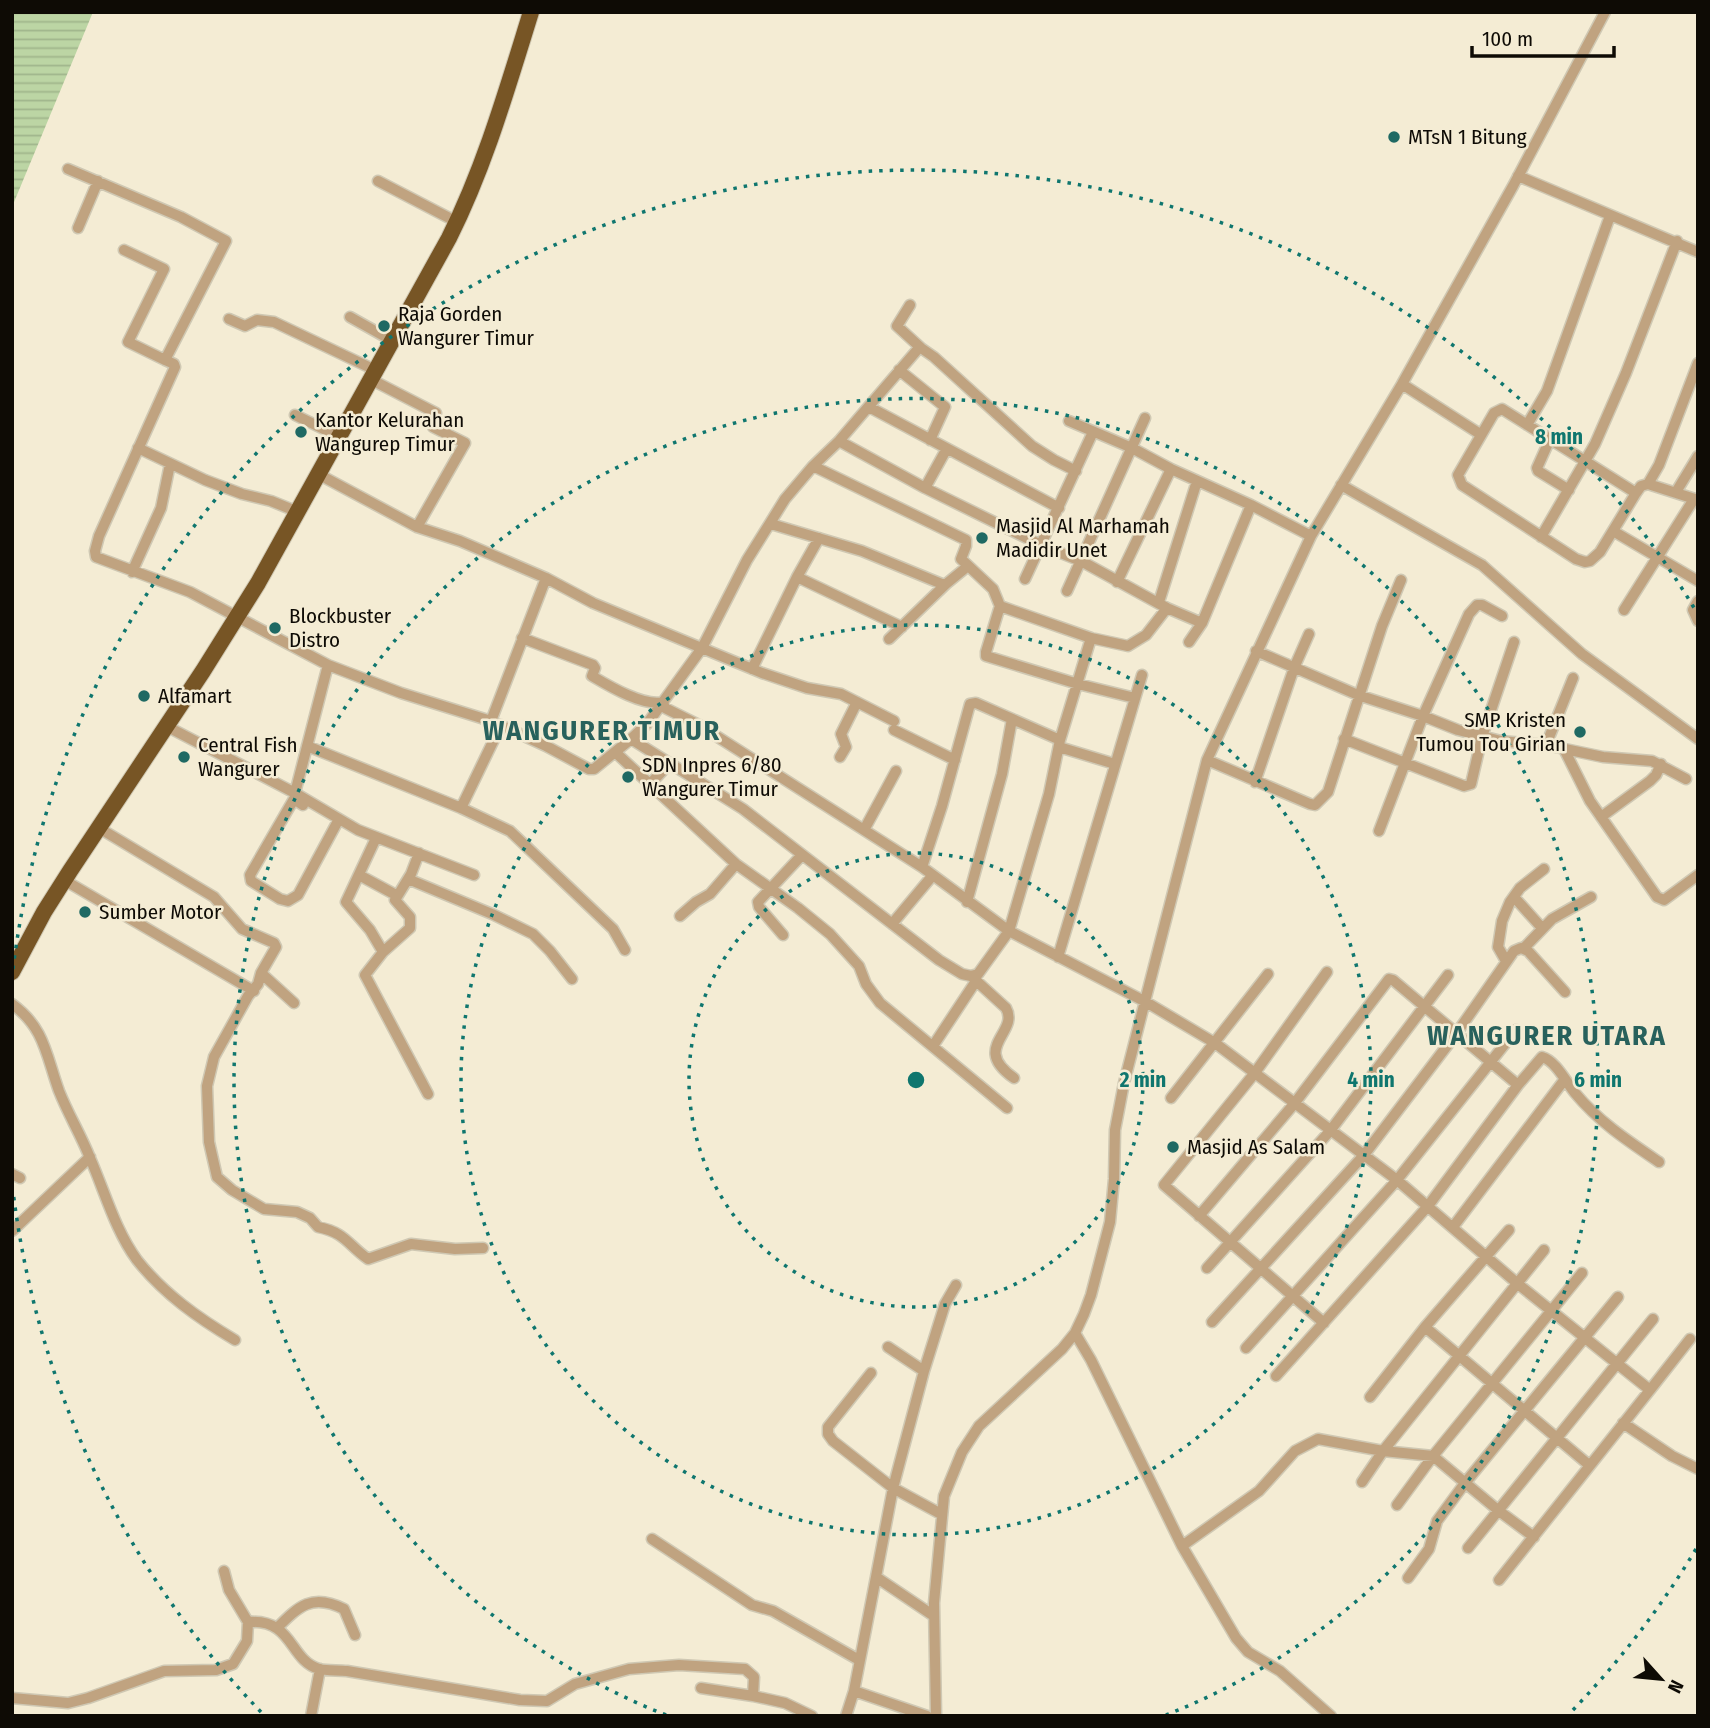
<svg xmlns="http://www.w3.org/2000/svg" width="1710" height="1728" viewBox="0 0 1710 1728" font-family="'Fira Sans Condensed',sans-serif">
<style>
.water{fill:url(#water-rules)}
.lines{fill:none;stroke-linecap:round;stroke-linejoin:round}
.minor-casing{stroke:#cfc8b3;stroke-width:13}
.highway-casing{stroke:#cfc8b3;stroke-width:18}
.minor{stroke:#c0a380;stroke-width:10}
.highway{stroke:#775525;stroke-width:16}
.ring{fill:none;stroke:#0f766e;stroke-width:3.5;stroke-dasharray:3.5 7}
.poi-dot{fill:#1f6963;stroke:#f4ecd4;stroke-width:2.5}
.labels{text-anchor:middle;stroke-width:5;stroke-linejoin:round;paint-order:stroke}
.poi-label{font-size:21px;fill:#0e0b05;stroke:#f4ecd4;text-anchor:start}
.district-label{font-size:28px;font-weight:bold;letter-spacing:2px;fill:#28615c;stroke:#f4ecd4}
.centre{fill:#0f766e;stroke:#f4ecd4;stroke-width:3.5}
.ring-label{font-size:21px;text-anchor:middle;font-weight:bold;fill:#0f766e;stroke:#f4ecd4;stroke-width:5;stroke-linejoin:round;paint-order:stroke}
</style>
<defs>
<pattern id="water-rules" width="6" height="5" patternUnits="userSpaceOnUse" patternTransform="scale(1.75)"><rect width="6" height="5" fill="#bcd5a4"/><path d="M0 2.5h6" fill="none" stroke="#a0b68c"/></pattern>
</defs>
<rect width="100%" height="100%" fill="#f4ecd4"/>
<path class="water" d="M12 12H93L12 207Z"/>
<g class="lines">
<defs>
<path id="minor" d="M68 169 181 217 226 241 165 360 174 364 175 367 99 536 95 551 96 557 190 592 328 665 401 693 491 721 546 746 589 769H594L631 739 743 809 939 960 962 974 971 976 978 974 1009 931 1146 1002 1215 1043 1397 1180 1518 1284 1650 1390 1499 1580
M1518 176 1698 252
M378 181 457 222
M78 228 98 181
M124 250 164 269 128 342 165 360
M910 305 897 326 921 348
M350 317 391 340
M229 319 245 326 257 320 274 322 375 370
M899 370 945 407 930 440
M370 379 436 413 432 424 433 427 465 443 417 527
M1402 384 1480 434
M869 407 1059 508
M295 415 338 436
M1069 421 1132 448 1171 469 1251 505 1311 536
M1527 425 1547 391 1610 216
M1550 439 1537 468 1538 471 1569 490
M839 441 925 488 1041 545 1081 561 1167 608 1202 623
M138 448 205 480 242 494 271 501 298 512
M813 466 966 540V546L961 559 993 589 1000 606 986 652V656L1078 684 1135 698
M318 474 417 527 460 541 546 578 593 603 762 673 807 688 841 694 894 721
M1648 484 1698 500
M1341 485 1482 565 1582 654 1698 739
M925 488 946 450
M1676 492 1698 456
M1636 493 1502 409 1494 413 1458 475 1462 485 1576 559 1585 562 1590 561 1600 552 1636 493 1641 486 1648 484 1659 465 1698 363
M771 524 862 551 942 584H946L968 566
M1613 531 1698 581
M1541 537 1595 444 1626 373 1677 241
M819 538 797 577 902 627
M132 572 161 508 170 464
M1025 579 1093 432
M1117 582 1171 469
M1067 591 1145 418
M1698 601 1693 610 1698 621
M1159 602 1197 481
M1624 610 1694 499
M522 638 593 665 595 668 592 676C609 686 644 707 663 702L665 708 699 725 922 867 1009 931 1049 794 1060 740 1091 638 1000 606
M1091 638 1128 646 1146 635 1167 608
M889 639 946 584
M1189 642 1202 623 1251 505
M1256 651 1358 695 1423 716 1458 730 1501 741 1546 745 1603 757 1652 761 1686 779
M752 669 797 577
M491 721 546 578
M166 726 295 793 358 830 474 875
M894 730 955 760
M631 739 647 724 702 648 747 560 785 499 813 466 839 441 918 349 921 348 934 357 1032 446 1054 460 1076 471
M1344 739 1464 786 1471 784 1482 737 1514 642
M1546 745 1573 678
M307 746 461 808 501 725
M1059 747 1115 764
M1564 749 1590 801 1657 897 1664 900 1698 875
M615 752 736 864 798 908 830 934 859 966 866 984 880 1003 1007 1108
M840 757 846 747 841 734 857 702
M1207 760 1310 804 1315 805 1328 792 1382 626 1401 580
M1255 782 1294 668 1309 634
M651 783 670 763
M295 793 328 665
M303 805 294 799 250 875 251 881 280 899 288 901 298 895 339 819
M461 808 510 831 613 929 625 950
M1601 817 1650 781 1656 775 1661 764
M99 828 214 897 242 929 274 943 276 947 261 973 258 984 248 996 214 1057 207 1086 209 1142 217 1177 232 1190 264 1209 297 1212 310 1218 318 1227C346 1233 347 1244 368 1259L411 1244 455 1249 483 1248
M864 830 896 771
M1379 831 1423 716 1469 614 1477 605H1482L1502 616
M376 838 346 902 370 930 383 952
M419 853 411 874 395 900 410 917V928L383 952 365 975 428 1094
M922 867 942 806 970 704 976 703 1060 740
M359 875 396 895
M408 879 492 914 533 934 550 951 572 979
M64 880 254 991
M1514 897 1542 928
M967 902 1002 774 1012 719
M680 916 696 902 710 894 736 864
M892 924 933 875
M783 935 759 907 758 902 801 856
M1523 949 1552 919 1591 897
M1058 957 1142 675
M1506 961 1498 947 1502 921 1510 902 1520 888 1544 869
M261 973 294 1003
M971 976 1006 1008C1020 1033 970 1047 1014 1078
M12 1004C45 1028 46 1055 59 1091 68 1114 81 1135 90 1158 105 1192 115 1230 137 1260 164 1294 198 1318 235 1340
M933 1046 976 981
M1171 1098 1268 974
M12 1174 20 1178
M1199 1216 1294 1104 1389 979 1393 980 1518 1085
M1453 1227 1565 1079
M12 1231 90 1157
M1207 1268 1330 1131 1448 975
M1212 1322 1364 1155 1456 1034 1514 951 1521 948 1528 951 1565 992
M1324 1323 1164 1185 1254 1074 1327 972
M1425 1327 1589 1465
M1075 1333 1091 1360 1182 1546 1236 1638 1248 1652 1280 1671 1331 1716
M888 1347 924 1371
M1246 1348 1397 1180 1516 1030
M871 1373 828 1427V1434L833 1441 893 1488 941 1514
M1276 1376 1428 1206 1518 1085 1542 1057C1556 1061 1566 1082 1575 1093 1599 1122 1628 1141 1659 1162
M1650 1390 1690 1339
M1370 1397 1425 1327 1509 1230
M1623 1423 1672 1456 1698 1469
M1362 1482 1383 1451 1544 1250
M1397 1505 1433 1456 1582 1273
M652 1539 752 1605 773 1611 859 1660
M1182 1546 1259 1491 1295 1451 1318 1439 1383 1451 1433 1456 1499 1511 1534 1537
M1468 1548 1653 1319
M1408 1578 1429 1549 1437 1521 1465 1483 1618 1297
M934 1616 876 1577 893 1488 924 1371 945 1304 956 1285
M248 1622C294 1619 288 1659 319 1669 327 1671 338 1670 347 1671L520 1700 547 1701 575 1684 629 1669 679 1665 745 1669 754 1677 753 1696 785 1703 812 1716
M277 1628C299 1606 312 1593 344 1609L355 1635
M701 1688 753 1696
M854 1691 927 1716
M12 1698 68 1703 88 1698 164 1671 216 1670 233 1664 247 1641 248 1622 229 1590 224 1571
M311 1716 320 1669
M846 1716 854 1691 876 1577
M936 1716 934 1603 944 1496 962 1452 979 1426 1062 1349 1075 1333 1084 1314 1091 1295 1110 1222 1114 1179 1115 1130 1124 1083 1207 760 1311 536 1402 384 1513 186 1605 12"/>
<path id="highway" d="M12 972 44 912 70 871 203 671 258 583 449 238C485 166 507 89 531 12"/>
</defs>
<use href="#minor" class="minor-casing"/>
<use href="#highway" class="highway-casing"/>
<use href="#minor" class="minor"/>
<use href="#highway" class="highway"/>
</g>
<g class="ring">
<circle cx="916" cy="1080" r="227"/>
<circle cx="916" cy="1080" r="455"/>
<path d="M666 1715A682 682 0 1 1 1166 1715"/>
<path d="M1696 1549A910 910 0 0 1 1571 1712M261 1712A910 910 0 0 1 13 1191M13 969A910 910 0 0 1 1696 611"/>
</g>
<g class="poi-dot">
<circle cx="1394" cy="137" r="7"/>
<circle cx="384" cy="326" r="7"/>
<circle cx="301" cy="432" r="7"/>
<circle cx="982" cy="538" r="7"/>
<circle cx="275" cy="628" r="7"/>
<circle cx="144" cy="696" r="7"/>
<circle cx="1580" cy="732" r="7"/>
<circle cx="184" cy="757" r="7"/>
<circle cx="628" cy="777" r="7"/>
<circle cx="85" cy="912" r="7"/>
<circle cx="1173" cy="1147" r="7"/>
</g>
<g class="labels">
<g class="poi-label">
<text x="1408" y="144">MTsN 1 Bitung</text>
<text x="398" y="321">Raja Gorden<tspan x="398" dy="24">Wangurer Timur</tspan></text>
<text x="315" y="427">Kantor Kelurahan<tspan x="315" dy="24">Wangurep Timur</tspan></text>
<text x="996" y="533">Masjid Al Marhamah<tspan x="996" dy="24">Madidir Unet</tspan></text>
<text x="289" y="623">Blockbuster<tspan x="289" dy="24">Distro</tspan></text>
<text x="158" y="703">Alfamart</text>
<text x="1566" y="727" text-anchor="end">SMP Kristen<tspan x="1566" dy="24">Tumou Tou Girian</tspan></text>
<text x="198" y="752">Central Fish<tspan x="198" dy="24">Wangurer</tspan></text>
<text x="642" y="772">SDN Inpres 6/80<tspan x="642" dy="24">Wangurer Timur</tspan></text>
<text x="99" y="919">Sumber Motor</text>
<text x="1187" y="1154">Masjid As Salam</text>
</g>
<g class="district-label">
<text x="602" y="740">WANGURER TIMUR</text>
<text x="1547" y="1045">WANGURER UTARA</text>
</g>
</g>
<circle cx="916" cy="1080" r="10" class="centre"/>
<g class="ring-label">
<text x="1559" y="444">8 min</text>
<text x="1143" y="1087">2 min</text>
<text x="1371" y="1087">4 min</text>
<text x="1598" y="1087">6 min</text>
</g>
<rect width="1710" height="1728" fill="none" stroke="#0e0b05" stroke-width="28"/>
<g transform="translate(1661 1679) rotate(117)" stroke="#f4ecd4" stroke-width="5" paint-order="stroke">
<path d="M0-5L12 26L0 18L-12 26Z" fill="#0e0b05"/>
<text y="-10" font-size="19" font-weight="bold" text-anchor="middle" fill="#0e0b05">N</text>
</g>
<path d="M1472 46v10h142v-10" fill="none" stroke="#0e0b05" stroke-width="3.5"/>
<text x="1482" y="46" font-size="21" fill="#0e0b05" stroke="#f4ecd4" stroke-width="5" paint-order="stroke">100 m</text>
</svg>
